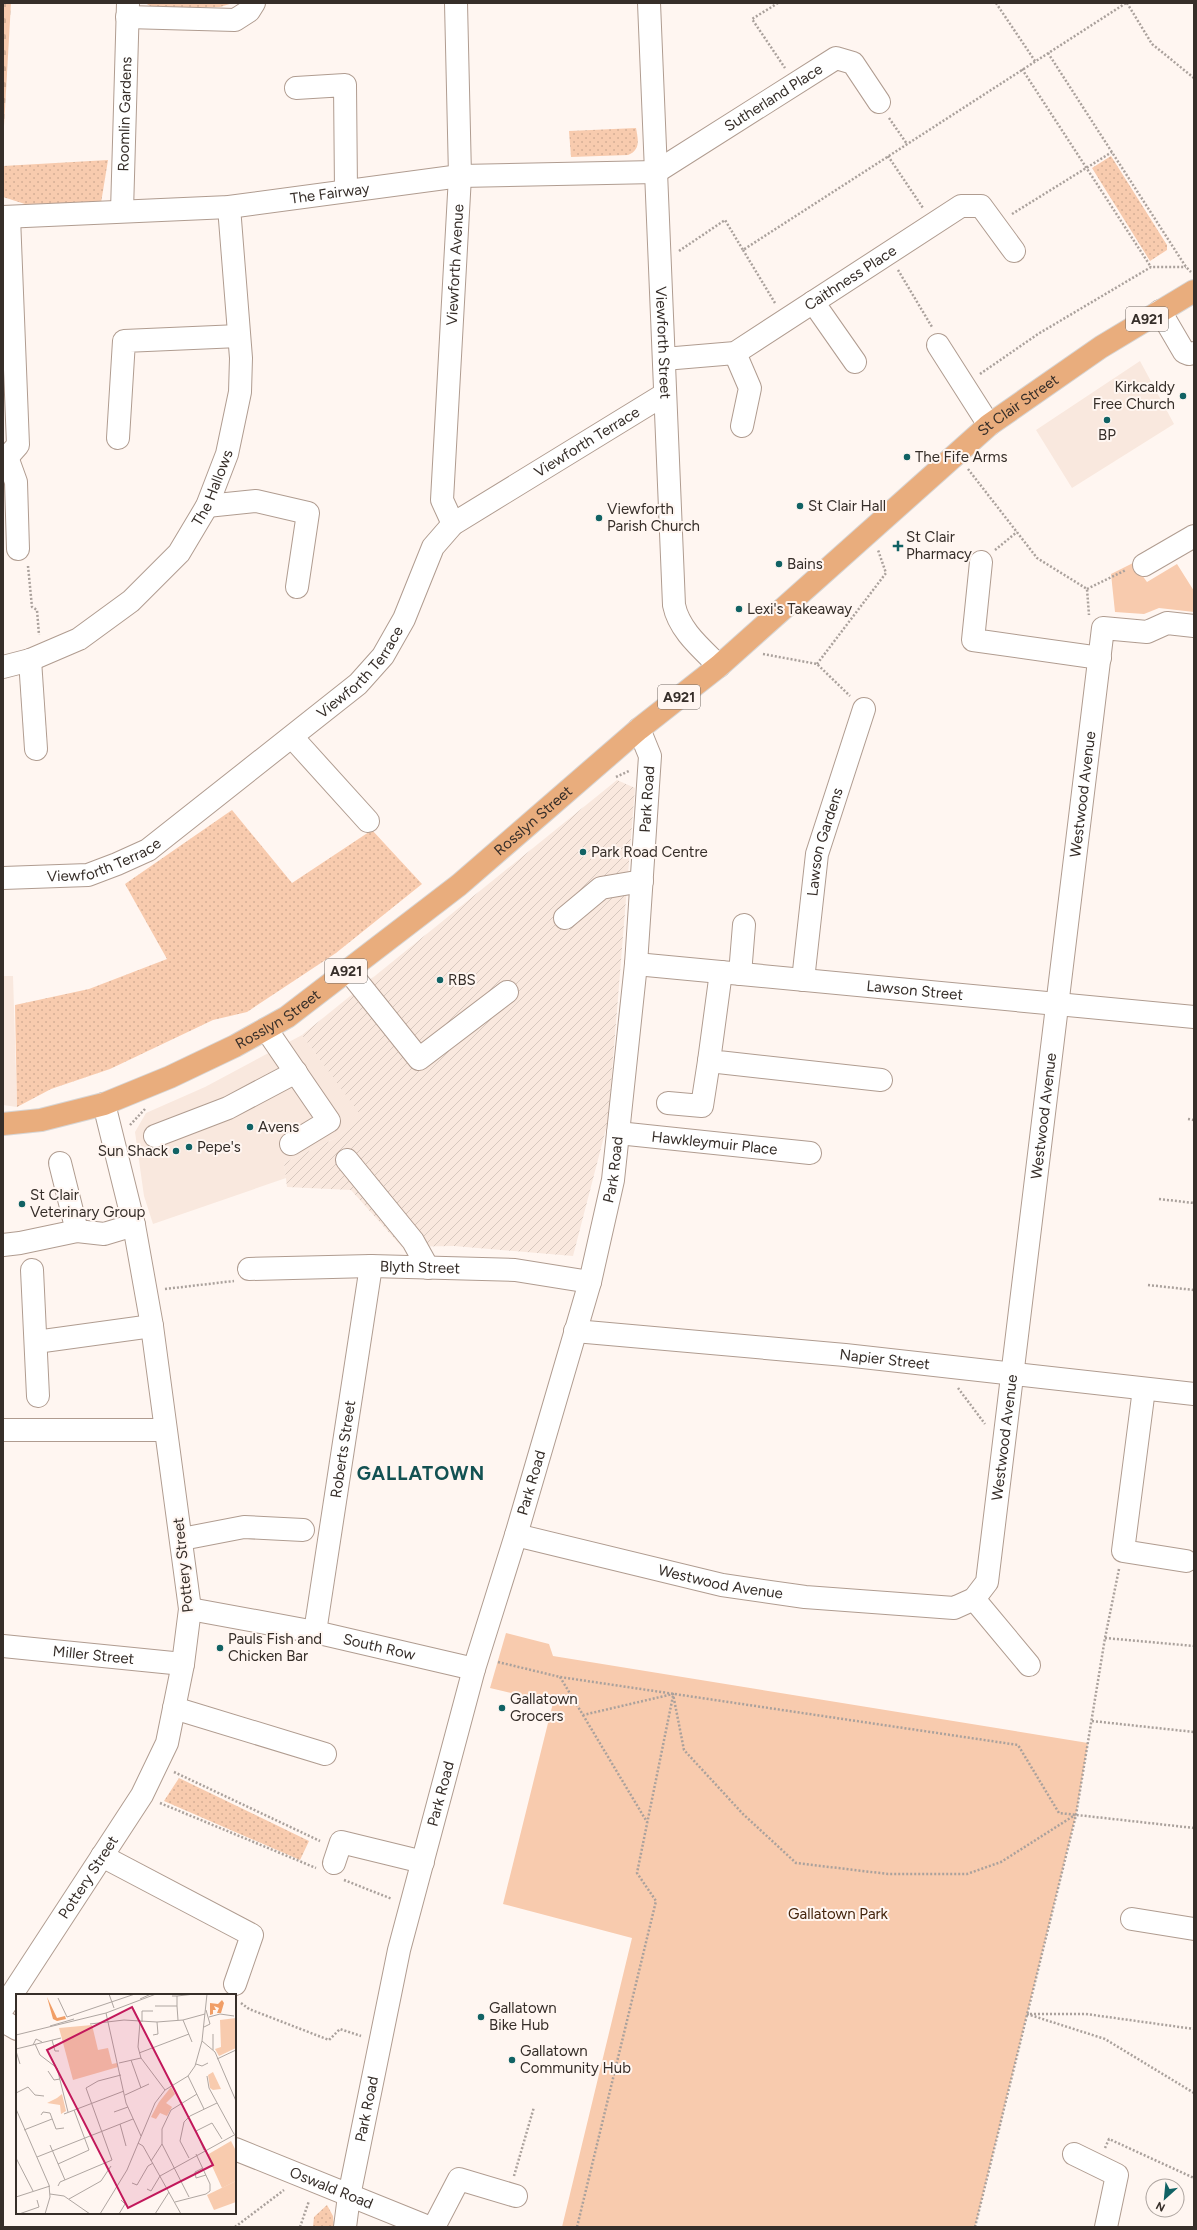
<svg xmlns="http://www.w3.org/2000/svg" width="1197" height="2230" viewBox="0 0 1197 2230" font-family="Figtree,sans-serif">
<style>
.built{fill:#f9e8de}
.industrial{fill:url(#industrial-furrows)}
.grass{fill:url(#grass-dots)}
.cemetery{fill:url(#cemetery-stones)}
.green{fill:#f8cbae}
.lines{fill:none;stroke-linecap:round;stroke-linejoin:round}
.minor-casing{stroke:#b09c90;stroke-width:24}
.major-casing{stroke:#d7d5d4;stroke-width:24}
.path{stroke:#aaa19c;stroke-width:2.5;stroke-dasharray:2 2;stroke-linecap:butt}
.minor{stroke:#fff;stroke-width:22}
.major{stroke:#e9ad7d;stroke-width:22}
.poi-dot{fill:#116264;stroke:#fff6f1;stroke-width:1.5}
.labels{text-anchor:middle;stroke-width:4;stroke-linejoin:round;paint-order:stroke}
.shield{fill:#fff6f1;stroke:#726a65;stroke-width:1}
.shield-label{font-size:14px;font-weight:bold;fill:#362e29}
.street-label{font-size:15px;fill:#362e29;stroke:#fff6f1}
.poi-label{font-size:15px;fill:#362e29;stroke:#fff6f1;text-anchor:start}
.park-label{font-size:15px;fill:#45250d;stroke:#fff6f1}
.district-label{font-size:19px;font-weight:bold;letter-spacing:1px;fill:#135152;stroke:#fff6f1}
.inset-road{fill:none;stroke:#afa6a1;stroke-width:1}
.view{fill:#c2185b;fill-opacity:0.15;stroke:#c2185b;stroke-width:2}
.inset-edge{fill:none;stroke:#362e29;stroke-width:2}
</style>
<defs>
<pattern id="industrial-furrows" width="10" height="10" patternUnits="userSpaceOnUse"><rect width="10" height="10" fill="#f9e8de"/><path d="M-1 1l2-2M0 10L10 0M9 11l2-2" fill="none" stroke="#d6c7be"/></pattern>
<pattern id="grass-dots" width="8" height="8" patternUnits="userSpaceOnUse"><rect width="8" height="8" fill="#f8cbae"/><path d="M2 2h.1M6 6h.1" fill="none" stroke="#d5af96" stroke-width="1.8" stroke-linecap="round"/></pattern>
<pattern id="cemetery-stones" width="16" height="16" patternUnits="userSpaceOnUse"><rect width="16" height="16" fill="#f8cbae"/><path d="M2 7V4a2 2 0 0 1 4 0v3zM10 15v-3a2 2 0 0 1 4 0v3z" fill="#d5af96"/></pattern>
</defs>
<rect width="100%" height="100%" fill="#fff6f1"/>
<path class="built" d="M1140 361 1174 424 1072 488 1036 430Z
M3 976H13L17 1107 3 1105Z
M302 1035 363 1117 336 1138 284 1163 286 1178 153 1224 144 1196 135 1132 146 1113 205 1087Z"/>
<path class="industrial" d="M617 780 635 788 608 1121 573 1256 454 1246 402 1247 351 1190 287 1187 284 1163 336 1138 362 1117 302 1035Z"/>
<path class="grass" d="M145 3H233L220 7H152Z
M636 128C638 139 641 150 628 155L571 157 569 131Z
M3 144V166L108 160 101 203 25 204 3 197Z
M1111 156 1167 245V250L1150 261 1092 168Z
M232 810 292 883 372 830 422 884 336 953 247 1012 213 1020 110 1069 51 1089 17 1107 15 1005 89 989 167 959 125 884Z
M179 1778 309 1841 300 1860 164 1801Z
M327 2205 333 2216 334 2227H313L314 2217Z"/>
<path class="cemetery" d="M3 3H11L3 144Z"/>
<path class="green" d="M1133 563 1147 582 1177 564 1194 591V612L1159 608 1144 614 1115 612 1111 574Z
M506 1633 549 1644 553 1656 1088 1743 1076 1815 975 2227H562L632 1938 503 1904 553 1703 490 1688Z"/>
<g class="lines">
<defs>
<g id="minor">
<path id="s1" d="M649 3 674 605C679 630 701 648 719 666"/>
<path d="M127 17 235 20 249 11 254 3"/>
<path d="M296 88 345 85 346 191"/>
<path id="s2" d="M656 172 836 58 853 63 879 102"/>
<path id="s3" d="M122 211 128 3"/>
<path id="s4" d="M3 217 229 207 460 176 656 172"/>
<path d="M813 302 855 362"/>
<path d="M1160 311 1184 352 1189 354 1194 353"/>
<path d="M938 345 989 425"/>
<path d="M735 353 750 388 742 426"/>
<path id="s5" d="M664 359 735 353 961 206H981L1014 251"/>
<path d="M118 438 124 341 239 336"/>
<path d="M7 457 16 482 18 549"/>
<path d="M3 462 18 445 9 217"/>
<path d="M207 506 256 501 308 513 297 587"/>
<path id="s6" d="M453 524 442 500 460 176 456 3"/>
<path d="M981 562 973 640 1100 658"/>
<path d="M1144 565 1194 536"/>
<path d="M30 660 36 749"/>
<path id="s7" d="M3 667 30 660 79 639 131 601 179 553 207 506 227 454 240 392 241 358 229 207"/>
<path d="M292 737 368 821"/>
<path id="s8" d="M3 878 88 875 117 864 148 850 358 684 383 656 404 619 433 547 453 524 665 394"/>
<path d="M565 918 601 888 642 881"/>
<path id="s9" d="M636 964 1194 1017"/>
<path d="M348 970 419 1059 507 992"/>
<path d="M721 972 709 1061 881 1080"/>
<path d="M740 974 744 925"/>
<path id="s10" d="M803 980 817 854 864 709"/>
<path d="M266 1029 329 1121 291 1144"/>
<path d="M668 1103 702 1106 709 1061"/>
<path id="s11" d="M618 1133 810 1153"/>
<path d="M155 1136 228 1108 296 1072"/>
<path d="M347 1160 413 1241 428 1268"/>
<path d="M60 1163 77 1231 104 1234 134 1225"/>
<path d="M3 1245 20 1243 77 1231"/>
<path id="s12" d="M249 1269 371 1266 515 1270 590 1282"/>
<path d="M32 1270 38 1396"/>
<path id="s13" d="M575 1331 845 1355 1194 1394"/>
<path d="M36 1342 152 1326"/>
<path d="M1144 1389 1123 1551 1186 1561"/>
<path d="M3 1430H165"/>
<path id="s14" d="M516 1535 722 1585 805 1597 954 1608 974 1599 987 1582 1103 628 1147 632 1167 623 1194 626"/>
<path d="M182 1539 244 1527 303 1530"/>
<path d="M974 1599 1029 1665"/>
<path id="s15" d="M190 1609 315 1632 474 1669"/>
<path id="s16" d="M315 1632 371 1266"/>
<path id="s17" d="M3 1646 183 1664"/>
<path d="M174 1708 325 1754"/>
<path d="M102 1856 252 1935 235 1984"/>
<path d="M334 1863 341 1842 423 1862"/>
<path d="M1132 1919 1194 1929"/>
<path id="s18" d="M3 2008 142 1795 167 1743 183 1664 190 1609 152 1326 134 1225 104 1104"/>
<path d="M3 2021 17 2029"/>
<path id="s19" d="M235 2149 428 2227"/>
<path d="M1074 2154 1117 2175 1106 2227"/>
<path id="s20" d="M345 2227 349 2196 399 1950 474 1669 516 1535 590 1282 613 1180 636 964 650 756 639 729"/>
<path d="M434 2227 459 2179 516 2196"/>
</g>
<g id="major">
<path id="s21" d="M3 1124 41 1120 104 1104 170 1077 235 1046 287 1017 459 885 639 729 719 666 989 425 1101 347 1194 291"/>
</g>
</defs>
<use href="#minor" class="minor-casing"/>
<use href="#major" class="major-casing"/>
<path class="path" d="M778 3 752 19 785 68
M996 3 1035 61
M1127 3 1152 44 1194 78
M1048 53 1186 267 1191 272
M1022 69 1151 267
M889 118 907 144
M888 156 923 208
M1012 214 1112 152
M743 250 775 303
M679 251 725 220 743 250 1126 3
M898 270 932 327
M980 374 1038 334 1151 267H1186
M968 469 1037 558 1087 589 1089 615
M995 550 1017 532
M28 566 32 607 37 610 39 635
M1087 589 1126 570
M763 654 817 664 850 696
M817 664 886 573 878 550
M616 777 629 771
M1188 1119 1194 1120
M130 1125 145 1109
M1159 1199 1194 1203
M1148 1285 1194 1290
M165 1289 234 1281
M958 1388 985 1424
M1105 1638 1194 1646
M498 1662 560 1677 1018 1745 1059 1813 1194 1828
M560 1677 583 1715 673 1694 684 1750 743 1814 796 1863 888 1874H967L1001 1862 1075 1815
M583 1715 647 1822
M1092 1721 1194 1732
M174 1772 320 1841
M160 1803 316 1868
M344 1880 392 1899
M241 2003 249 2009 329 2040 340 2029 361 2036
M1027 2014 1105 2039 1194 2093
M1030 2014H1086L1194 2029
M1105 2148 1109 2139 1194 2178
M514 2176 534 2107
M235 2227 284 2190
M300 2227 309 2201
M577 2227 656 1901 637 1873 673 1696
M975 2227 1076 1815 1105 1638 1119 1569"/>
<use href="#minor" class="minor"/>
<use href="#major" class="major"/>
</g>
<g class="poi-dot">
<circle cx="1183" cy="396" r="4"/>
<circle cx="1107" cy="420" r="4"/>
<circle cx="907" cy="457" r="4"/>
<circle cx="800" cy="506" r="4"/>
<circle cx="599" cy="518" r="4"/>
<path d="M896 540h4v4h4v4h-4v4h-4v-4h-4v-4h4z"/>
<circle cx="779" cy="564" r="4"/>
<circle cx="739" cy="609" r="4"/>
<circle cx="583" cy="852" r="4"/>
<circle cx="440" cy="980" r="4"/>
<circle cx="250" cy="1127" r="4"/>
<circle cx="189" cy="1147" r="4"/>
<circle cx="176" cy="1151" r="4"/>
<circle cx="22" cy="1204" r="4"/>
<circle cx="220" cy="1648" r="4"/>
<circle cx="502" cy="1708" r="4"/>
<circle cx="481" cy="2017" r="4"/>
<circle cx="512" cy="2060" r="4"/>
</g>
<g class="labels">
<g class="shield">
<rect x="1126" y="307" width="42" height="24" rx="3"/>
<rect x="658" y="685" width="42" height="24" rx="3"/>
<rect x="325" y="959" width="42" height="24" rx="3"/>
</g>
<g class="shield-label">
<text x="1147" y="324">A921</text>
<text x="679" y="702">A921</text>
<text x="346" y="976">A921</text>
</g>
<g class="street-label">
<text dy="5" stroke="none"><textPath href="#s2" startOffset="139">Sutherland Place</textPath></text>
<text dy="5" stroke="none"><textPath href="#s3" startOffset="97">Roomlin Gardens</textPath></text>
<text dy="5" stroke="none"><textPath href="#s4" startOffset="328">The Fairway</textPath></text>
<text dy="5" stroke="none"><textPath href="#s6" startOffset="262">Viewforth Avenue</textPath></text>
<text dy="5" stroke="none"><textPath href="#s5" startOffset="209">Caithness Place</textPath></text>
<text dy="5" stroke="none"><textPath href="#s1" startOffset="340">Viewforth Street</textPath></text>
<text dy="5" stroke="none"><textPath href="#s21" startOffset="1260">St Clair Street</textPath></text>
<text dy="5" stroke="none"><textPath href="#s8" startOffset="763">Viewforth Terrace</textPath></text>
<text dy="5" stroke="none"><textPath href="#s7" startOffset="287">The Hallows</textPath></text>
<text dy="5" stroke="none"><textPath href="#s8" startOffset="428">Viewforth Terrace</textPath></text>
<text dy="5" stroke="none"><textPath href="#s14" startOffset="1282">Westwood Avenue</textPath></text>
<text dy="5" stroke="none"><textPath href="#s20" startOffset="1464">Park Road</textPath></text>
<text dy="5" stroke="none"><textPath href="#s21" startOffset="621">Rosslyn Street</textPath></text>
<text dy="5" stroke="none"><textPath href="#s10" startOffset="140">Lawson Gardens</textPath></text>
<text dy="5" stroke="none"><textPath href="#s8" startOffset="104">Viewforth Terrace</textPath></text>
<text dy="5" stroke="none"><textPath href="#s9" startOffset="280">Lawson Street</textPath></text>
<text dy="5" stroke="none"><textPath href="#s21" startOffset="297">Rosslyn Street</textPath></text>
<text dy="5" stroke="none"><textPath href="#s14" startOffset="958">Westwood Avenue</textPath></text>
<text dy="5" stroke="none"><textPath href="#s11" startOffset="97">Hawkleymuir Place</textPath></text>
<text dy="5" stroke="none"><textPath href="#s20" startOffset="1092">Park Road</textPath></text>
<text dy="5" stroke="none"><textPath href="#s12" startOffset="171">Blyth Street</textPath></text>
<text dy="5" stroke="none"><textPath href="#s13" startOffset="311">Napier Street</textPath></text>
<text dy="5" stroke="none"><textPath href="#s14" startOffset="634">Westwood Avenue</textPath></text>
<text dy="5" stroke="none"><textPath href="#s16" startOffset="185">Roberts Street</textPath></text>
<text dy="5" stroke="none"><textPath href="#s20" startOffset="768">Park Road</textPath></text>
<text transform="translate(183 1565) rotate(-96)" y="5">Pottery Street</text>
<text dy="5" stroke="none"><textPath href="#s14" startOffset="210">Westwood Avenue</textPath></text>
<text dy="5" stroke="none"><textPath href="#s15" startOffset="193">South Row</textPath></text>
<text dy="5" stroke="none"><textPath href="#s17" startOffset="91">Miller Street</textPath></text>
<text dy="5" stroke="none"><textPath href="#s20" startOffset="444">Park Road</textPath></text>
<text dy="5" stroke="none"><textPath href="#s18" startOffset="156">Pottery Street</textPath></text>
<text dy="5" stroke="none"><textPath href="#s20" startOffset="120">Park Road</textPath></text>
<text dy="5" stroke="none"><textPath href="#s19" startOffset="104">Oswald Road</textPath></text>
</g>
<g class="poi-label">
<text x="1175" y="392" text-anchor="end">Kirkcaldy<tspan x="1175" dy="17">Free Church</tspan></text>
<text x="1107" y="440" text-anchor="middle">BP</text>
<text x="915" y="462">The Fife Arms</text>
<text x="808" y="511">St Clair Hall</text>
<text x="607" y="514">Viewforth<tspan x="607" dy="17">Parish Church</tspan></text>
<text x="906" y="542">St Clair<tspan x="906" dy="17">Pharmacy</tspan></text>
<text x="787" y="569">Bains</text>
<text x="747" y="614">Lexi's Takeaway</text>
<text x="591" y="857">Park Road Centre</text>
<text x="448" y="985">RBS</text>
<text x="258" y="1132">Avens</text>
<text x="197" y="1152">Pepe's</text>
<text x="168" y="1156" text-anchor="end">Sun Shack</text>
<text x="30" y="1200">St Clair<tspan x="30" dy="17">Veterinary Group</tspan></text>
<text x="228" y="1644">Pauls Fish and<tspan x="228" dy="17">Chicken Bar</tspan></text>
<text x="510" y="1704">Gallatown<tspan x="510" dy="17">Grocers</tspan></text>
<text x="489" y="2013">Gallatown<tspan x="489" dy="17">Bike Hub</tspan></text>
<text x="520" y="2056">Gallatown<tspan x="520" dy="17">Community Hub</tspan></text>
</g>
<g class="park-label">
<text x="838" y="1919">Gallatown Park</text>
</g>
<g class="district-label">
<text x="421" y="1480">GALLATOWN</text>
</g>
</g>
<g transform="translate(16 1994)">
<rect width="220" height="220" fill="#fff6f1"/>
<path d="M155 93 159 100 150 109 156 113 151 122 144 119 140 125 135 123 143 108ZM46 100 50 117 45 120 44 111 31 109 41 104 43 110 41 104Z" fill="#f8cbae"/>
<path d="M31 3 41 24 49 22 50 25 41 27 37 25ZM206 6 208 9 205 19H201L203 14 198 12 200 16H197V20L194 21V9L202 10Z" fill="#f19e66"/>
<path d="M215 147 220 157V187L206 194 191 161Z" fill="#f8cbae"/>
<path d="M220 21V54L203 62 199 55 205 53 204 26 220 24ZM76 31 82 56 92 54 96 70 101 69 102 73 57 86 43 34ZM197 78 205 95 197 96 194 94 192 81ZM220 187V208L198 216 191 201Z" fill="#f8cbae"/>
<path class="inset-road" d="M93 0 98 14M156 2H161V12M161 2 179 0M42 4 51 23 119 0M124 5 135 0M139 12H161L162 26M90 19 110 109 125 142M193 23 204 20 218 22M167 26 176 48M124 28 122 53 125 64 149 96M126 28V17H137M74 30 108 26 141 28 167 26 189 20M34 32 58 25M188 33 194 30 190 16M0 41 90 19 140 0M137 41 142 40 141 28M36 46 39 57H43M186 47 199 58 220 107M19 50 24 61 41 74 52 118M17 51 20 45 26 48M0 55 45 44M197 56V40M0 57 4 70M123 59 173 40M201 65 220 56M115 66 125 94M103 69 125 64M180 70 186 72 192 69M32 77 38 86 44 85M172 82 188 115M191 82 193 94 218 140M0 99 12 93 19 101 28 102M109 101 133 90M0 115 33 191 34 203 29 220M98 118 112 113M48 120 108 97M25 121 27 118 34 119 40 135 48 134M104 130 110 152M8 136 36 125M122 149 127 152 165 220M146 150 173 203M34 151 49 186M188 156 180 137 196 129 206 145M21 163 117 125M0 164 17 197M173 164 164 147 168 128 174 122 201 109M135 167 146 150V135L155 116 181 100M42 170 73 156 58 116M187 174 179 178 180 184 190 181M144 182 220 140M116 189 121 191 132 172 137 169M42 192 44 188 96 166 70 94 82 87 105 81M131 195 135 197 144 182M34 200 48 202 74 220M0 203 34 192M53 205 85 187 95 172M159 208 190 200 194 197V190L180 160M3 220 23 213 21 206M84 220 111 176 139 109 149 96 172 82 179 72 186 47 191 0M103 220 109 210 105 206M139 220 153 198"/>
<path class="view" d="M116 13 197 171 112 214 31 56Z"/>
<rect width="220" height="220" class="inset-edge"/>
</g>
<rect width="1197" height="2230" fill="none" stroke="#362e29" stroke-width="8"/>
<g transform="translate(1165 2198) rotate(207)"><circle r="19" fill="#fff6f1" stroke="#afa6a1"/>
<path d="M0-3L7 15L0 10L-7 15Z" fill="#116264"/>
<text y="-6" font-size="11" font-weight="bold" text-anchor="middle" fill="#362e29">N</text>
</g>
</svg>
